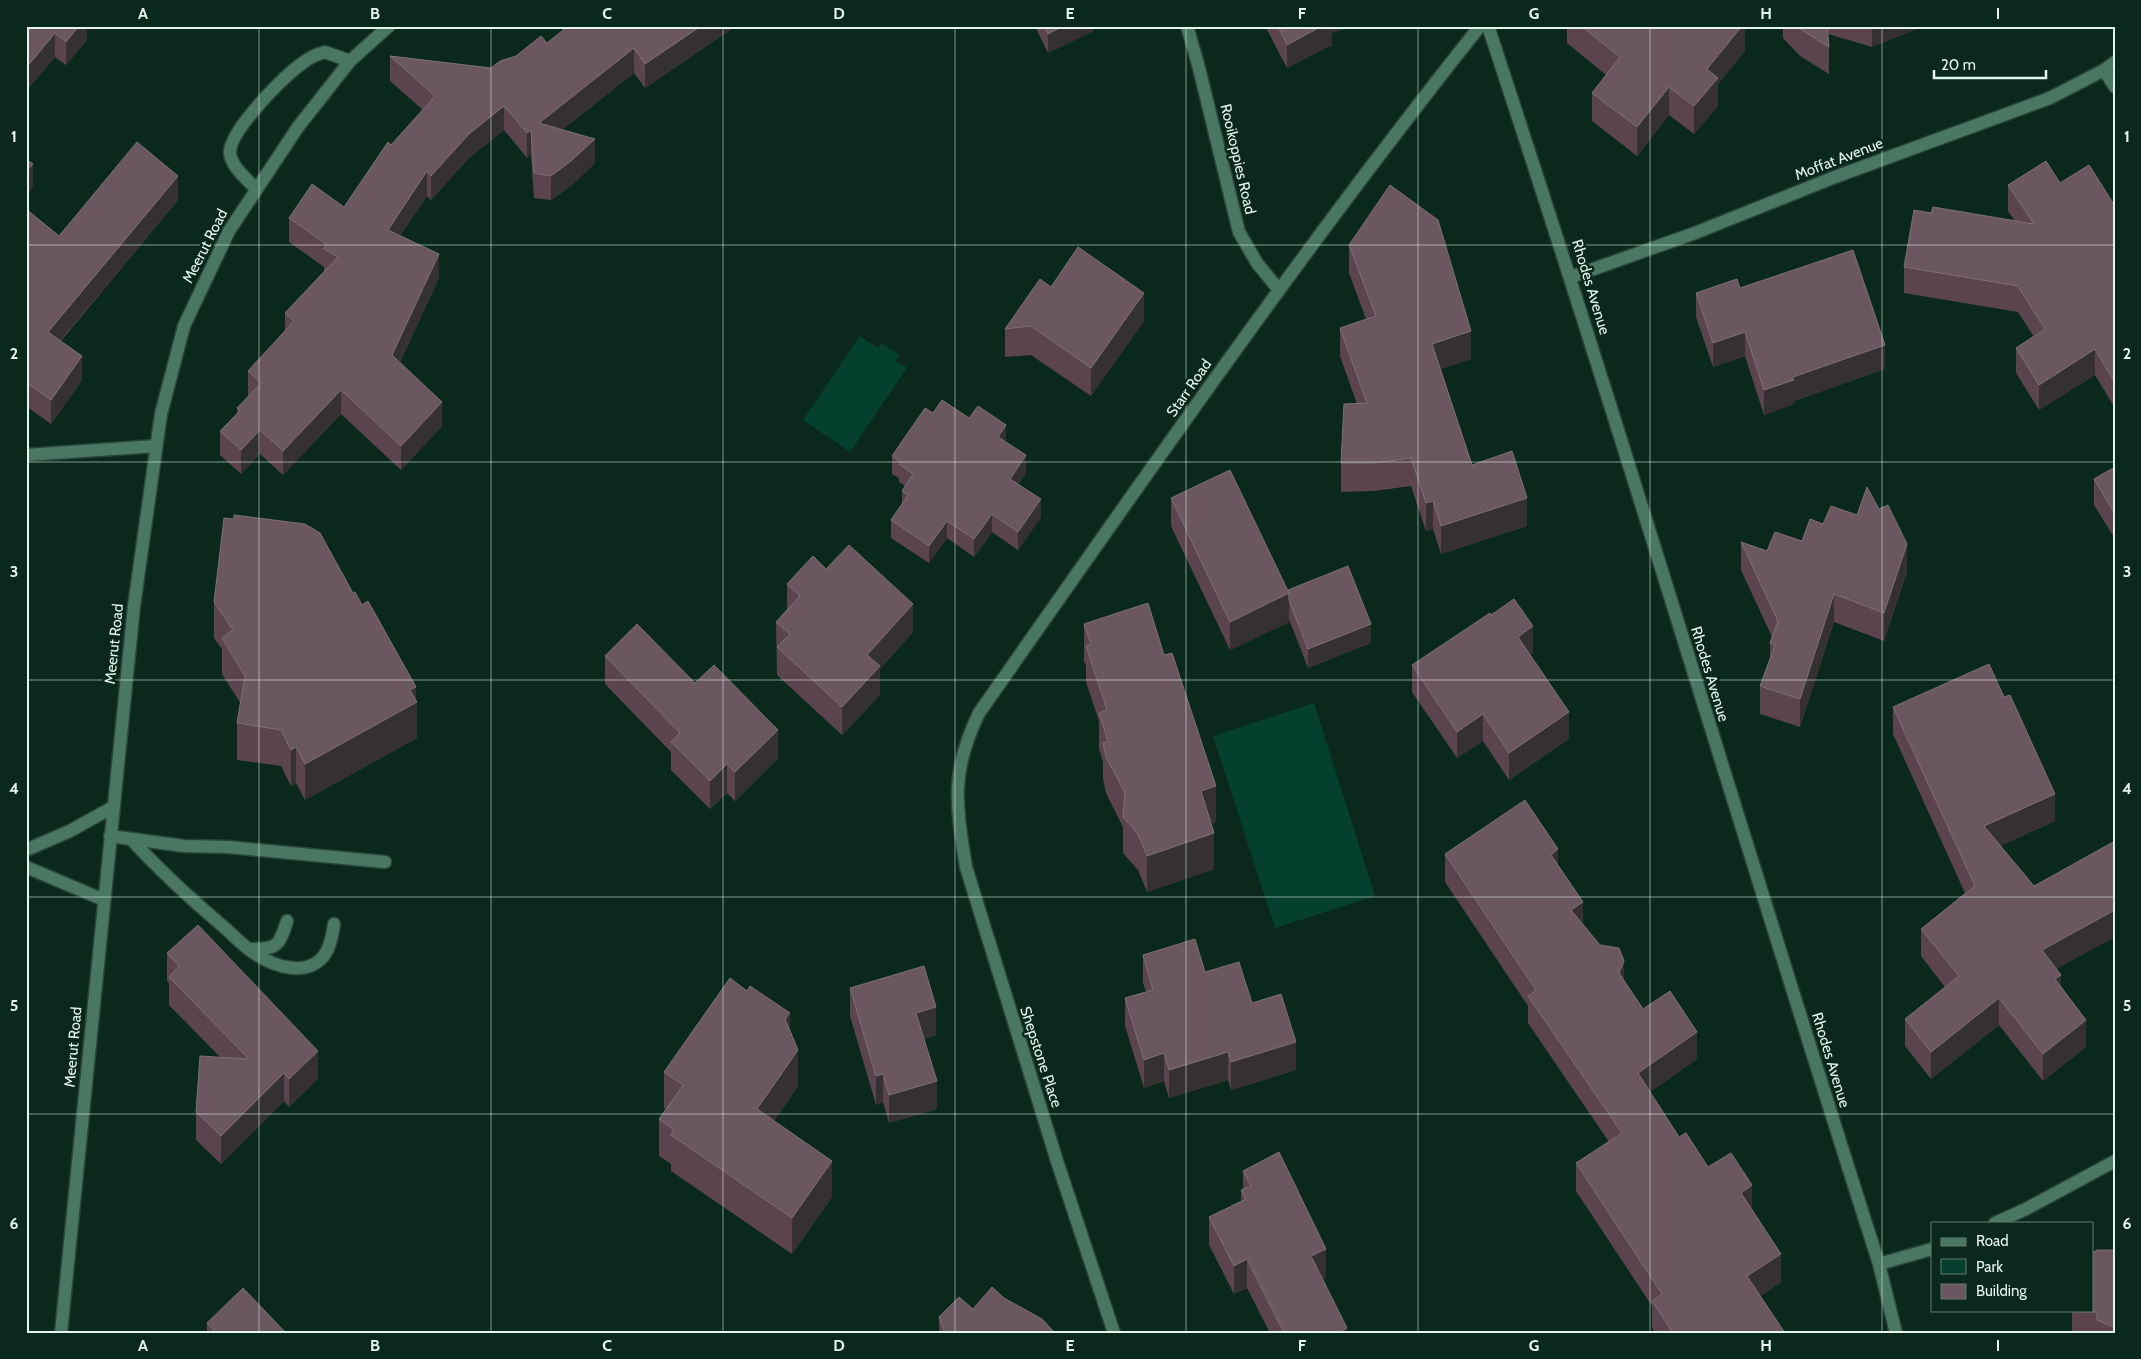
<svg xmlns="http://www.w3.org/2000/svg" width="2141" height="1359" viewBox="0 0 2141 1359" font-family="Cabin,sans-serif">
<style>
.green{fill:#05402e}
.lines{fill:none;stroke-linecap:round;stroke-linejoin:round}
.lane-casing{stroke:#29453a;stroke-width:15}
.street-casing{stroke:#29453a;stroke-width:15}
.lane{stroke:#4a7764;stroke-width:12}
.street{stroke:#4a7764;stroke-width:12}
.wall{fill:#5b444e}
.shaded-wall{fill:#353133}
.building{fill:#6a575f;stroke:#7d7075}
.grid{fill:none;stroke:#e4f5ed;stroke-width:1;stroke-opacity:0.55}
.labels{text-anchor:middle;stroke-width:5;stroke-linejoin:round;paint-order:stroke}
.street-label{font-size:15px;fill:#e4f5ed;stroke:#0b281d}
.neatline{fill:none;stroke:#e4f5ed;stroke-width:2}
.grid-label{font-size:16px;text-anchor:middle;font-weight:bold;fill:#e4f5ed}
</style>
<rect width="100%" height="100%" fill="#0b281d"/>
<path class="green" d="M860 336 878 348 881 343 899 355 896 361 907 368 850 452 803 420Z
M1314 703 1375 896 1275 928 1213 736Z"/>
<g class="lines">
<defs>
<path id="lane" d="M256 189C247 179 229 165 230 151 232 128 285 75 304 62 310 57 318 54 325 52L350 61
M110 836 184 846 228 847 385 862
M131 839C160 871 192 900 225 928 235 937 245 948 257 955 274 966 304 976 321 959 330 950 332 936 334 924
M249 949C277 949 279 947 287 921"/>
<path id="street" d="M1187 26 1199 68 1239 232 1257 263 1279 290
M1488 26C1624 437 1747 852 1879 1264L1896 1333
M2104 70 2115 87
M1571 277 1695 233 1835 177 2050 98 2104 70 2115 62
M26 455 156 446
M26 850 70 831 113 807
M26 867 104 900
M1995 1223 2026 1209 2115 1161
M1879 1264 1932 1249
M61 1333 134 606 161 414 184 326 229 231 298 127 350 61 389 26
M1114 1333 1057 1161 966 867C956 804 950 773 979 713 1142 481 1303 248 1480 26"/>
</defs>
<use href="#lane" class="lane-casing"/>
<use href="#street" class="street-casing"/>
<use href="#lane" class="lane"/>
<use href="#street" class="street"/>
</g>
<path class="wall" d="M26 26H87V40L66 65 55 57 26 91Z
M736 26 645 88 634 73 562 130 595 163 571 186 551 200 534 198 531 155 527 158 504 130 469 158 431 200 427 196 400 236 439 278 400 362 442 426 401 470 341 414 283 475 260 454 241 474 220 455V431L237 413V408L249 396 248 395V371L285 331V313L324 271V267L289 242V218L344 207 391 145 423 110 390 81V56L491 68 516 56 547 43Z
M1035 26H1093V31L1048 53Z
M1265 26H1352L1332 33V45L1287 68Z
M1567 26H1745V51L1718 84V106L1694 134 1669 115 1637 156 1592 121V93L1606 75 1567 43Z
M1783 26H1923L1872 47 1828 34 1829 47V74L1800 56 1783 38Z
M2060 183 2115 206V408L2095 375 2039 410 2016 373V348L2034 337 2018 312 1904 293V267L1931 213 2015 221 2008 211V185Z
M178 200 61 341 82 380 51 424 26 406V209L59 236Z
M1349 245 1471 359 1441 369 1472 465 1527 526 1441 554 1433 529 1426 531 1411 486 1374 491 1341 492V463L1357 404 1340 356V328L1366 319 1349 273Z
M1051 287 1144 321 1091 396 1031 355 1005 357V329Z
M1740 288 1885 369 1794 401V404L1764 415 1745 356 1713 367 1696 317V293Z
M933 413 1006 442 1026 473 1018 484 1041 517 1018 550 992 532 974 557 947 538 929 563 891 538V520L902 504V491L905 486 899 482V478L892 474V456Z
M2115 467V539L2094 505V479Z
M1171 498 1288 590 1371 643 1308 668 1289 619V622L1230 650 1171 526Z
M1823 524 1907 572 1884 641 1834 622 1800 727 1760 714V686L1770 659V643L1772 637 1741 570V542L1767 551 1802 541Z
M826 569 913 632 880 669V695L842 735 777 675 776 622 787 609V584Z
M353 593 416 700 417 738 305 800 296 783 291 786 281 766 237 760V723L241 704 222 674V649L214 638V602Z
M1084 624 1216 822 1211 824 1214 869 1147 892 1138 870 1123 853V827L1106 793 1103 779V762L1099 749V721L1086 682V665L1084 661Z
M1533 653 1530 655 1569 739 1509 780 1483 741 1457 758 1412 692V665Z
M605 656 695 683 778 758 735 801 727 793 710 809 671 770V752L605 684Z
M1893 707 2055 821 2000 846 2057 969 2061 988 2086 1047 2043 1081 1999 1025 1931 1079 1905 1046V1019L1945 987 1921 956V929L1965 893 1893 734Z
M1445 854 1558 866 1583 924 1643 1009 1697 1059 1650 1092 1679 1137 1752 1211 1781 1282 1760 1296 1785 1333H1655L1652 1328V1306L1576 1191V1163L1609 1142 1528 1023V1006L1445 882Z
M167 953 318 1079 289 1107 284 1101 221 1164 196 1140V1112L220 1057 169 1005V983L167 981Z
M1143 955 1252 1003 1296 1070 1231 1090 1228 1080 1169 1098 1164 1081 1144 1088 1125 1026V998L1146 992 1143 983Z
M850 988 936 1035 924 1039 937 1109 889 1123 883 1102 876 1105 850 1016Z
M790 1030 798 1086 774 1121 832 1197 792 1254 671 1171V1164L659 1156V1119L666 1109 664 1108V1072Z
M1243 1171 1326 1277 1323 1279 1347 1333H1270L1247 1288 1234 1294 1209 1245V1217L1241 1201V1190L1243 1189Z
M2115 1250V1333H2072V1310Z
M1004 1298 1055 1333H939V1317L973 1309Z
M207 1323 286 1333H207Z"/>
<path class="shaded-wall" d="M77 26H87V40L66 65V42Z
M701 26H736L645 88V64Z
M1063 26H1093V31L1048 53V34Z
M1322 26H1352L1332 33V45L1287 68V45Z
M1742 26H1745V51L1718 84V106L1694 134V106L1707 69Z
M1872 26H1923L1872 47Z
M55 33V57L26 91V68Z
M634 48V73L539 148V123Z
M1669 87V115L1637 156V127Z
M504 106V130L469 158 431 200V176L469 134Z
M531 130V155L527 158V133Z
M595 139V163L571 186 551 200V176Z
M33 164V188L26 196V172Z
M427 171V196L388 254V230Z
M178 176V200L48 355V332Z
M439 254V278L392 379V355Z
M1144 293V321L1091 396V368Z
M1471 331V359L1432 372V344Z
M1745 332V356L1713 367V343Z
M1885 345V369L1794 401V404L1764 415V390L1793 377Z
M2095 349V375L2039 410V385Z
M82 356V380L51 424V400Z
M341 390V414L283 475V451Z
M442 402V426L401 470V446Z
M1006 425V443L998 437Z
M260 430V454L241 474V450Z
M1026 455V473L1010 497V479Z
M1527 498V526L1441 554V526Z
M1041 499V517L1018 550V532Z
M1433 501V529L1426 531V503Z
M992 514V532L974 557V539Z
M947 521V538L929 563V546Z
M1907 544V572L1884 641V613Z
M1289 593V622L1230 650V622Z
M1834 594V622L1800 727V699Z
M913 604V632L880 669V695L842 735V707L867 655Z
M1371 624V643L1308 668V649Z
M1533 626V653L1518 663V637Z
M416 687V702H417V738L305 800V764L410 690Z
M1569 712V739L1509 780V753Z
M1483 714V741L1457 758V732Z
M778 730V758L735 801V772Z
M296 747V783L291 786V750Z
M727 764V793L710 809V781Z
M1216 786V822L1201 828V791Z
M2055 794V821L1984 853V826Z
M1214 833V869L1147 892V856Z
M1558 849V877L1551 855Z
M1583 902V930L1571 910Z
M2115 910V937L2042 977V950Z
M1624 961V989L1619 973Z
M2061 975V1002L2055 979Z
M1999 998V1025L1931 1079V1052Z
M936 1007V1035L916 1041V1013Z
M790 1013V1049L785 1019Z
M2086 1020V1047L2043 1081V1054Z
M1697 1032V1059L1638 1101V1073Z
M1296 1042V1070L1231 1090V1062Z
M798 1050V1086L757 1145V1109Z
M318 1051V1079L289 1107V1079Z
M1228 1052V1080L1169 1098V1070Z
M1164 1053V1081L1144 1088V1060Z
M284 1073V1101L221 1164V1136Z
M883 1074V1102L876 1105V1076Z
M937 1081V1109L889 1123V1095Z
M832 1161V1197L792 1254V1218Z
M1752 1185V1213L1741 1193Z
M1326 1249V1277L1311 1284V1256Z
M1781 1254V1282L1747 1304V1276Z
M1247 1259V1288L1234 1294V1266Z
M1347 1328V1333H1342V1331Z"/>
<path class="building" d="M26 26H79L66 42 55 33 26 68Z
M568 26H701L645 64 634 48 539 123 595 139 571 161 551 176 534 173 531 130 527 133 504 106 469 134 431 176 427 171 388 230 439 254 392 355 442 402 401 446 341 390 283 451 260 430 241 450 220 431 240 411 237 408 261 383 248 371 294 321 285 313 338 257 324 249 326 244 289 218 312 184 344 207 388 142 391 145 435 96 390 56 491 68 500 61 516 56 541 36 547 43Z
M1044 26H1063L1048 34Z
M1278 26H1322L1287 45Z
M1581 26H1742L1707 69 1718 78 1694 106 1669 87 1637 127 1592 93 1620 57Z
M1797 26H1827L1829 47 1800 29Z
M137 142 178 176 48 332 82 356 51 400 26 382V209L59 236Z
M26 159 33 164 26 172Z
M2046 161 2060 183 2089 165 2115 206V383L2095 349 2039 385 2016 348 2045 329 2018 286 1904 267 1914 210 1931 213 1933 207 2034 224 2008 185Z
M1390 185 1438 220 1471 331 1432 344 1472 465 1512 451 1527 498 1441 526 1433 501 1426 503 1411 458 1374 463H1341L1344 404 1367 403 1340 328 1376 316 1349 245Z
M1078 247 1144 293 1091 368 1031 326 1005 329 1040 279 1051 287Z
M1853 250 1885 345 1793 377 1794 380 1764 390 1745 332 1713 343 1696 293 1737 279 1740 288Z
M942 400 969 418 978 406 1006 425 998 437 1026 455 1010 479 1041 499 1018 532 992 514 974 539 947 521 929 546 891 520 908 495 902 491 913 474 899 464 901 462 892 456 925 408 933 413Z
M2115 467V514L2094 479Z
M1230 470 1289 593 1230 622 1171 498Z
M1867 487 1879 509 1888 505 1907 544 1884 613 1834 594 1800 699 1760 686 1775 645 1770 643 1778 621 1741 542 1767 551 1775 532 1802 541 1810 519 1823 524 1831 506 1857 515Z
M234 515 305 524 320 533 353 593 355 592 362 605 368 601 416 687 410 690 417 702 305 764 296 747 291 750 281 730 237 723 245 676 222 638 233 630 214 602 224 518 234 519Z
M849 545 913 604 867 655 880 666 842 707 777 647 790 634 776 622 800 596 787 584 813 556 826 569Z
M1348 566 1371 624 1308 649 1289 600V593L1288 590Z
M1514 599 1533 626 1518 637 1569 712 1509 753 1483 714 1457 732 1412 665 1490 613 1491 615Z
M1148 603 1164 655 1172 653 1216 786 1201 791 1214 833 1147 856 1138 834 1123 817 1125 793 1106 757 1103 743 1108 741 1099 713 1107 710 1086 646 1091 644 1084 624Z
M637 624 695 683 714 665 778 730 735 772 727 764 710 781 671 742 680 733 605 656Z
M1989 664 2004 697 2010 695 2055 794 1984 826 2034 886 2115 841V910L2042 950 2061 975 2055 979 2086 1020 2043 1054 1999 998 1931 1052 1905 1019 1959 976 1921 929 1975 886 1893 707Z
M1525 800 1558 849 1551 855 1583 902 1571 910 1600 945 1619 948 1624 961 1619 973 1643 1009 1670 991 1697 1032 1638 1073 1679 1137 1686 1133 1708 1167 1731 1153 1752 1185 1741 1193 1781 1254 1747 1276 1785 1333H1673L1652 1301 1662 1294 1576 1163 1622 1133 1528 996 1536 990 1445 854Z
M198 925 318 1051 289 1079 284 1073 221 1136 196 1112 200 1056 249 1059 169 977 179 966 167 953Z
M1195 939 1205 972 1239 962 1252 1003 1281 994 1296 1042 1231 1062 1228 1052 1169 1070 1164 1053 1144 1060 1125 998 1153 990 1143 955Z
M924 966 936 1007 916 1013 937 1081 889 1095 883 1074 876 1076 850 988Z
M730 978 747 991 750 986 790 1013 785 1019 798 1050 757 1109 832 1161 792 1218 671 1135 674 1130 659 1119 683 1085 664 1072Z
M1279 1152 1326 1249 1311 1256 1347 1328 1342 1331 1343 1333H1284L1247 1259 1234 1266 1209 1217 1246 1199 1241 1190 1251 1186 1243 1171Z
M2097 1250H2115V1326H2111L2097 1320V1312L2072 1311V1310H2092V1253Z
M992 1287 1004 1298 1042 1319 1055 1333H945L939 1317 959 1297 973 1309Z
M243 1288 286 1333H214L215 1332 207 1323Z"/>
<path class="grid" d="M259 26V1333M491 26V1333M723 26V1333M955 26V1333M1186 26V1333M1418 26V1333M1650 26V1333M1882 26V1333M26 245H2115M26 462H2115M26 680H2115M26 897H2115M26 1114H2115"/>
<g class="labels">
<g class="street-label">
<text transform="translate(1238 159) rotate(77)" y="5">Rooikoppies Road</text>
<text transform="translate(1839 159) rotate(-21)" y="5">Moffat Avenue</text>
<text transform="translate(205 246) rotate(-63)" y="5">Meerut Road</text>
<text transform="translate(1591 287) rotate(73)" y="5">Rhodes Avenue</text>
<text transform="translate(1189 388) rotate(-55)" y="5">Starr Road</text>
<text transform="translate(114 644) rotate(-84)" y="5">Meerut Road</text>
<text transform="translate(1710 674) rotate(73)" y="5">Rhodes Avenue</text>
<text transform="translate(73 1047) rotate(-85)" y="5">Meerut Road</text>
<text transform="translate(1041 1057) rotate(72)" y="5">Shepstone Place</text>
<text transform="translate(1831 1060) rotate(73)" y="5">Rhodes Avenue</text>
</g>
</g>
<rect width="2141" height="1359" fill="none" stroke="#0b281d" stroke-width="55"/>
<rect x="1931" y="1222" width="162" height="90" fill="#0b281d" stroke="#627a70"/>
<rect x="1941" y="1238" width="25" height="8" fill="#4a7764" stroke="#627a70"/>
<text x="1976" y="1246" font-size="15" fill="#e4f5ed">Road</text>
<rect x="1941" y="1259" width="25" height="15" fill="#05402e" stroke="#627a70"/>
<text x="1976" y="1272" font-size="15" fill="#e4f5ed">Park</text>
<rect x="1941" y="1284" width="25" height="15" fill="#6a575f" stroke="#627a70"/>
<text x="1976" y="1296" font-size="15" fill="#e4f5ed">Building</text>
<path d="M1934 70v8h112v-8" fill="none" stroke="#e4f5ed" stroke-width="2.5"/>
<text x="1941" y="70" font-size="15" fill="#e4f5ed" stroke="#0b281d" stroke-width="4" paint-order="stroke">20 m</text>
<rect x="28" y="28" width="2086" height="1304" class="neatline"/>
<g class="grid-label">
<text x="143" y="19">A</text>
<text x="375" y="19">B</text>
<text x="607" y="19">C</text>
<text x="839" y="19">D</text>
<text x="1070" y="19">E</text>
<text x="1302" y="19">F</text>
<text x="1534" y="19">G</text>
<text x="1766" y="19">H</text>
<text x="1998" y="19">I</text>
<text x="14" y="142">1</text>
<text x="2127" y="142">1</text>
<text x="14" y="359">2</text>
<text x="2127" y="359">2</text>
<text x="14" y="577">3</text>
<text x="2127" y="577">3</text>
<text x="14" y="794">4</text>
<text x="2127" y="794">4</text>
<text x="14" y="1011">5</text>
<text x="2127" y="1011">5</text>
<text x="14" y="1229">6</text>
<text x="2127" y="1229">6</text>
<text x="143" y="1351">A</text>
<text x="375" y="1351">B</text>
<text x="607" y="1351">C</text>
<text x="839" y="1351">D</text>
<text x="1070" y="1351">E</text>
<text x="1302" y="1351">F</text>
<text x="1534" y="1351">G</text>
<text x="1766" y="1351">H</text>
<text x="1998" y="1351">I</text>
</g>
</svg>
